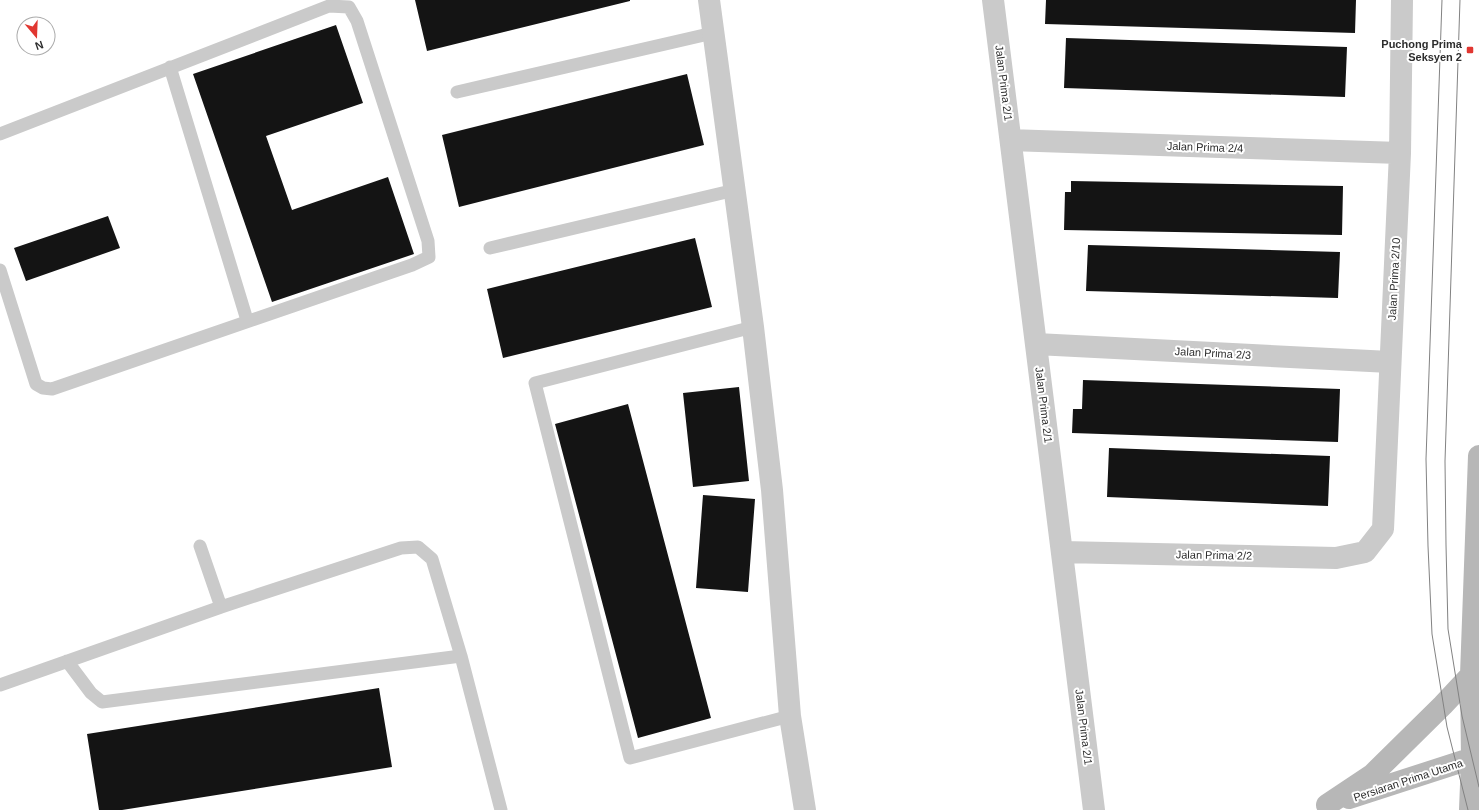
<svg xmlns="http://www.w3.org/2000/svg" width="1479" height="810" viewBox="0 0 1479 810" font-family="Arial,sans-serif">
<style>
.building{fill:#141414}
.lines{fill:none;stroke-linecap:round;stroke-linejoin:round}
.service{stroke:#cacaca;stroke-width:13}
.minor{stroke:#cacaca;stroke-width:22}
.secondary{stroke:#b7b7b7;stroke-width:22}
.tram{stroke:#828282;stroke-width:1}
.poi-dot{fill:#e13731;stroke:#fff;stroke-width:1.5}
.labels{text-anchor:middle;stroke-width:4;stroke-linejoin:round;paint-order:stroke}
.poi-label{font-size:11px;font-weight:bold;fill:#2d2d2d;stroke:#fff;text-anchor:end}
.street-label{font-size:11px;fill:#2d2d2d;stroke:#fff}
</style>
<rect width="100%" height="100%" fill="#fff"/>
<path class="building" d="M415 0H630V1L427 51Z
M1046 0H1356L1355 33 1045 24Z
M336 25 363 103 266 136 292 210 388 177 414 254 272 302 193 74Z
M1066 38 1347 47 1345 97 1064 88Z
M687 74 704 145 459 207 442 135Z
M1071 181 1343 186 1342 235 1064 230 1065 192H1071Z
M108 216 120 248 26 281 14 248Z
M695 238 712 307 503 358 487 289Z
M1088 245 1340 252 1338 298 1086 291Z
M1083 380 1340 389 1338 442 1072 433 1073 409H1082Z
M739 387 749 481 693 487 683 393Z
M628 404 711 718 638 738 555 424Z
M1109 448 1330 456 1328 506 1107 497Z
M703 495 755 499 748 592 696 588Z
M379 688 392 767 122 810H99L87 734Z"/>
<g class="lines">
<path class="service" d="M170 67 247 320
M457 92 713 33
M0 134 329 6 349 7 357 21 428 241 429 257 412 265 52 389 43 388 36 384 0 270
M490 248 735 190
M753 327 535 383 630 758 790 716
M200 546 221 607
M67 661 91 693 102 702 461 656
M0 685 221 607 401 548 418 547 432 559 461 656 501 810"/>
<path class="minor" d="M709 0 753 327 772 490 790 716 805 810
M993 0 1094 810
M1011 140 1400 153
M1036 344 1390 362
M1062 552 1336 558 1365 552 1383 529 1400 153 1402 0"/>
<path class="secondary" d="M1479 456 1471 675 1472 759 1470 810 1479 807
M1349 798 1479 756
M1327 805 1372 775 1443 705 1471 675"/>
<path class="tram" d="M1442 0 1426 459 1428 546 1432 634 1447 727 1468 810
M1460 0 1445 461 1446 545 1448 629 1462 716 1479 787"/>
</g>
<rect class="poi-dot" x="1466" y="46" width="8" height="8" rx="2"/>
<g class="labels">
<g class="poi-label">
<text x="1462" y="48">Puchong Prima<tspan x="1462" dy="13">Seksyen 2</tspan></text>
</g>
<g class="street-label">
<text transform="translate(1004 83) rotate(83)" y="4">Jalan Prima 2/1</text>
<text transform="translate(1205 147) rotate(2)" y="4">Jalan Prima 2/4</text>
<text transform="translate(1394 279) rotate(-87)" y="4">Jalan Prima 2/10</text>
<text transform="translate(1213 353) rotate(3)" y="4">Jalan Prima 2/3</text>
<text transform="translate(1044 405) rotate(83)" y="4">Jalan Prima 2/1</text>
<text transform="translate(1214 555) rotate(1)" y="4">Jalan Prima 2/2</text>
<text transform="translate(1084 727) rotate(83)" y="4">Jalan Prima 2/1</text>
<text transform="translate(1408 780) rotate(-18)" y="4">Persiaran Prima Utama</text>
</g>
</g>
<g transform="translate(36 36) rotate(161)"><circle r="19" fill="#ffffff" stroke="#ababab"/>
<path d="M0-3L7 15L0 10L-7 15Z" fill="#e13731"/>
<text y="-6" font-size="11" font-weight="bold" text-anchor="middle" fill="#2d2d2d">N</text>
</g>
</svg>
